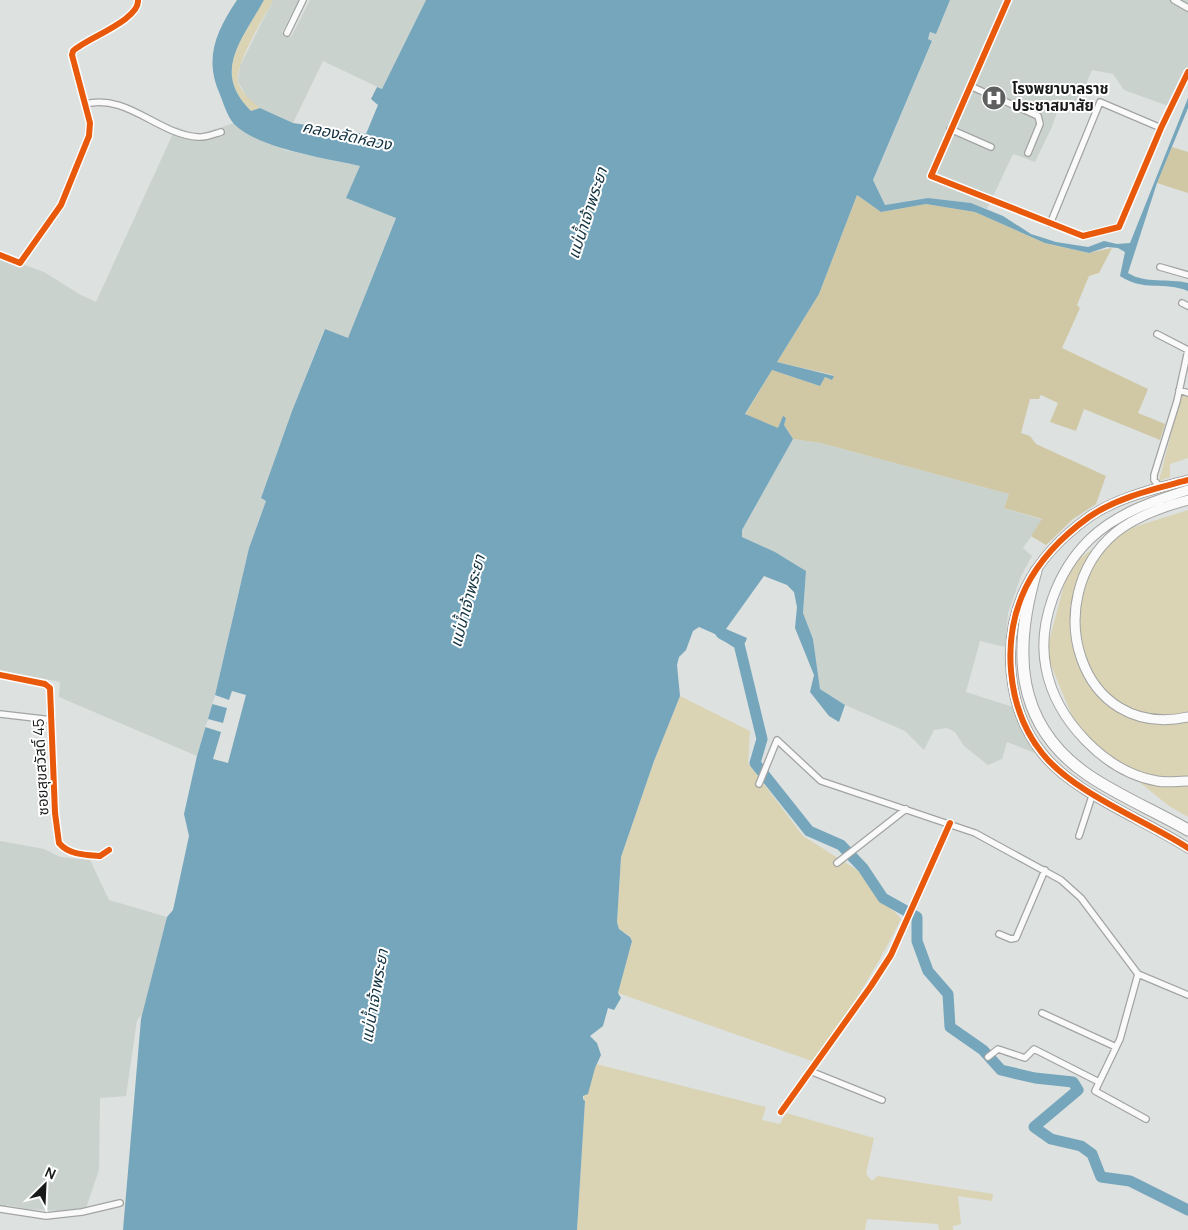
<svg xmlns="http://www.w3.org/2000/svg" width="1188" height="1230" viewBox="0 0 1188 1230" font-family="Manrope,'Noto Sans Thai',sans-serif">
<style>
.built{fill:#cad2ce}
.green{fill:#dad3b4}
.forest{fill:#d0c8a4}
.water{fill:#75a6bc}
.pier{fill:#dde1df}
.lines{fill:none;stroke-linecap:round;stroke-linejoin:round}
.river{stroke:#75a6bc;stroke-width:11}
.street-casing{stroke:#a2a4a2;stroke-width:8}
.secondary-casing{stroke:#a2a4a2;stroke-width:11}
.primary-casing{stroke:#a2a4a2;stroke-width:11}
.highway-casing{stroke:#a2a4a2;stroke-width:13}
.street{stroke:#fafafa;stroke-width:5.5}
.secondary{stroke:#fafafa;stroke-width:9}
.primary{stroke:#fafafa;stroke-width:9}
.highway{stroke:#fafafa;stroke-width:11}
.cycleway-casing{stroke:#fff;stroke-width:9}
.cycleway{stroke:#e8590c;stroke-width:6}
.labels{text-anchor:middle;stroke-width:4;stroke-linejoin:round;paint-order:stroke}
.poi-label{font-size:15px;font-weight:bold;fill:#181a19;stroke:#fff;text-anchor:start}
.street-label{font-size:15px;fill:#181a19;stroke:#fff}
.water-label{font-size:16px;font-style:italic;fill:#133342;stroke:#fff}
</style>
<rect width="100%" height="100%" fill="#dde1df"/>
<path class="built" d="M273 0H299L282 32 291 37 310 0H426L382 89 323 61 293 123 260 108 247 98 238 81 240 66Z
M950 0H1188V78L1174 108 1124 90 1113 74 1092 70 1075 111 1059 107 1051 129 1035 162 1013 154 987 209 971 203 928 198 885 205 873 180 932 42 928 39 931 32 936 34Z
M234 123 259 139 285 150 361 166 346 198 396 217 348 338 324 330 292 411 261 498 266 501 249 548 215 695 197 756 59 697 60 682 0 670V256L44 272 79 294 96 302 176 127 198 135Z
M793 439 821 443 1009 494 1004 508 1043 520 1023 548 1032 556 1021 576 1008 613 1005 647 980 641 966 692 1013 707 1035 753 1007 742 1002 759 988 765 964 746 955 732 947 728 934 730 924 750 905 731 845 705 820 689 813 639 803 613 806 571 775 552 742 537V530Z
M0 841 44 849 60 857 90 860 109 900 167 917 143 1014 137 1020 126 1096 100 1098 99 1170 86 1208 63 1211 27 1209 7 1205 5 1209 0 1206Z"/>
<path class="green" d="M264 0H273C265 16 234 65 238 82 241 93 252 101 260 108L251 111C211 72 242 40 264 0Z
M1181 395 1188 397V458L1170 464V477L1159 481Z
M1188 510V817L1169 806 1079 733 1046 653 1069 566 1115 533Z
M680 696 750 731 748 763 803 836 857 870 901 919C875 970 847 1017 812 1061L618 993 632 941 630 936 619 929 617 922 621 857 654 761Z
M596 1064 766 1107 762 1120 780 1124 786 1113 874 1138 866 1174 872 1181 878 1176 993 1194 992 1201 958 1196 961 1224 953 1226V1230H939L938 1224 867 1219 865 1230H577L585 1101 583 1099Z"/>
<path class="forest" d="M1172 147 1188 152V193L1157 183Z
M857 195 881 212 926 204 975 212 1045 243 1088 253 1112 248 1099 273 1089 276 1077 305 1080 308 1062 348 1148 389 1138 413 1165 424 1160 440 1084 409 1076 431 1050 422 1058 403 1041 395 1039 399H1030L1021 433 1030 436 1036 444 1106 476 1096 504 1073 519 1046 545 1031 536 1042 519 1004 508 1009 494 821 443 793 439 784 425 786 418 783 417 778 429 745 415 772 370 820 386 825 377 832 380 833 375 777 362 819 294Z"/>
<path class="water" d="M237 0H264C242 40 211 72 251 111L260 108 293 123 366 134 378 105 371 99 377 87 382 89 426 0H950L936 34 930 32 928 39 932 41 873 180 885 205 928 198 971 203 1003 216 1031 234 1056 242 1088 247 1104 241 1117 244 1130 243 1188 98V108L1157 183 1128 273C1145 284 1169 278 1188 283V291C1164 281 1144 292 1120 276L1125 252 1118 248 1107 247 1089 253 1045 243 975 212 926 204 881 212 857 195 819 294 777 362 834 376 832 380 825 377 820 386 772 370 745 414 778 428 783 416 786 418 784 425 793 439 742 530V537L775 552 806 571 803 613 813 639 820 689 845 705 839 722 829 716 810 692 814 675 795 628 797 607 794 592 787 585 764 576 726 629 747 638 745 643C736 645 720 643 715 634L699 627 693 631 686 650 679 657 677 665 680 696 654 761 621 857 617 922 619 929 630 937 632 941 618 993 621 998 614 1010 608 1008 603 1026 590 1036 597 1043 601 1055 595 1068 588 1094 583 1096V1099L585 1101 577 1230H123L141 1019 167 917 173 910 189 836 184 814 197 756 215 695 249 548 266 501 261 498 292 411 325 329 348 338 396 218 346 198 360 166C326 158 259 149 234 124 227 116 223 102 219 92 204 57 217 30 237 0Z"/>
<path class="pier" d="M232 691 246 695 228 763 213 759 221 732 205 727 208 719 223 723 227 708 212 704 215 695 229 700Z"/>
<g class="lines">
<path class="river" d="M728 637 739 644 762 739 755 763 809 831 841 845 863 868 883 898 917 917V941L928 971 948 994 950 1027 983 1050 1001 1070 1035 1078 1073 1082 1078 1090 1034 1127 1051 1139 1081 1146 1092 1154 1101 1177 1130 1181 1188 1210"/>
<defs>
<path id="street" d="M1008 0 931 176 1083 236 1119 227 1161 128 1188 72
M1174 0 1188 8
M287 33 303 0
M970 86 1038 116 1040 124 1028 153
M85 104C127 93 159 135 198 137 205 138 214 134 221 132
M950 129 991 147
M1050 224 1100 102 1161 128
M0 255 20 263 61 205 89 136 90 123 72 55 73 51C85 39 140 20 138 0
M1160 267 1188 275
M1182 303 1188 306
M1157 334 1188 350
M1179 390 1188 393
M1160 487 1154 480V475L1177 401 1188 350
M0 675 45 684 50 688 55 813 59 843C69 855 86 855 100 856L109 850
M0 714 52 720
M759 784 777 740 821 781 975 833 1061 880 1081 898 1138 974 1188 995
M1079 836 1093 793
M837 863 906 809
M999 934 1011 939 1016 938 1045 870
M1138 974 1120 1039 1095 1091 1146 1119
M1042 1013 1116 1047
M988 1057 998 1049 1025 1058 1034 1049 1099 1082
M810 1071 882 1100
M781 1112 871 986 891 955 950 823
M0 1209 46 1216 82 1212 120 1203"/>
<path id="secondary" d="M1188 480C1155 489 1118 497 1089 517 1064 535 1040 559 1026 587 1001 638 1006 708 1042 753 1073 793 1145 820 1188 848"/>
<path id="primary" d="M1188 490C1153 501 1117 513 1090 539 1058 570 1037 623 1046 668 1056 720 1105 772 1157 781 1167 783 1178 781 1188 781
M1188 500C1162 507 1136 516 1115 533 1038 598 1078 741 1188 717"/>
<path id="highway" d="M1036 571C1013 650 1014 724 1088 775 1119 796 1155 811 1188 830"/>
</defs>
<use href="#street" class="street-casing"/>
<use href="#secondary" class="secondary-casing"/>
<use href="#primary" class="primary-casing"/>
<use href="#highway" class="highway-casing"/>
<use href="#street" class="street"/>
<use href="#secondary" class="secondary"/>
<use href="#primary" class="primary"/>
<use href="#highway" class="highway"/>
<defs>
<path id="cycleway" d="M1008 0 931 176 1083 236 1119 227 1161 128 1188 72
M0 255 20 263 61 205 89 136 90 123 72 55 73 51C85 39 140 20 138 0
M1188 480C1155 489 1118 497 1089 517 1064 535 1040 559 1026 587 1001 638 1006 708 1042 753 1073 793 1145 820 1188 848
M0 675 45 684 50 688 55 813 59 843C69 855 86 855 100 856L109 850
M781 1112 871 986 891 955 950 823"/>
</defs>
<use href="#cycleway" class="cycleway-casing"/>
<use href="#cycleway" class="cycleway"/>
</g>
<defs>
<symbol id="hospital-disc" viewBox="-11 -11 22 22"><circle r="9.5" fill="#5d605e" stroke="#fff"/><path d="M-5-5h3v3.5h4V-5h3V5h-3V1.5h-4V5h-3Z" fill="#fff"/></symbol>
</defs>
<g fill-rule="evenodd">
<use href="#hospital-disc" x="980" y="84" width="28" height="28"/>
</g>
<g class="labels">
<g class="poi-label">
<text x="1012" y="94">โรงพยาบาลราช<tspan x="1012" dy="17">ประชาสมาสัย</tspan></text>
</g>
<g class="street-label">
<text transform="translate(41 767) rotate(-93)" y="5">ซอยสุขสวัสดิ์ 45</text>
</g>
<g class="water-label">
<text transform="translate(347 135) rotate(12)" y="6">คลองลัดหลวง</text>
<text transform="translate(587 213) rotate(-72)" y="6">แม่น้ำเจ้าพระยา</text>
<text transform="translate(467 601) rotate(-75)" y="6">แม่น้ำเจ้าพระยา</text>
<text transform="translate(374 996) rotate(-80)" y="6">แม่น้ำเจ้าพระยา</text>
</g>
</g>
<g transform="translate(45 1185) rotate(24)" stroke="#ffffff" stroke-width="4" paint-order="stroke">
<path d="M0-4L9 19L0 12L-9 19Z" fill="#181a19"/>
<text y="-8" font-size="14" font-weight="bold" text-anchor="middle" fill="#181a19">N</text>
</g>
</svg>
